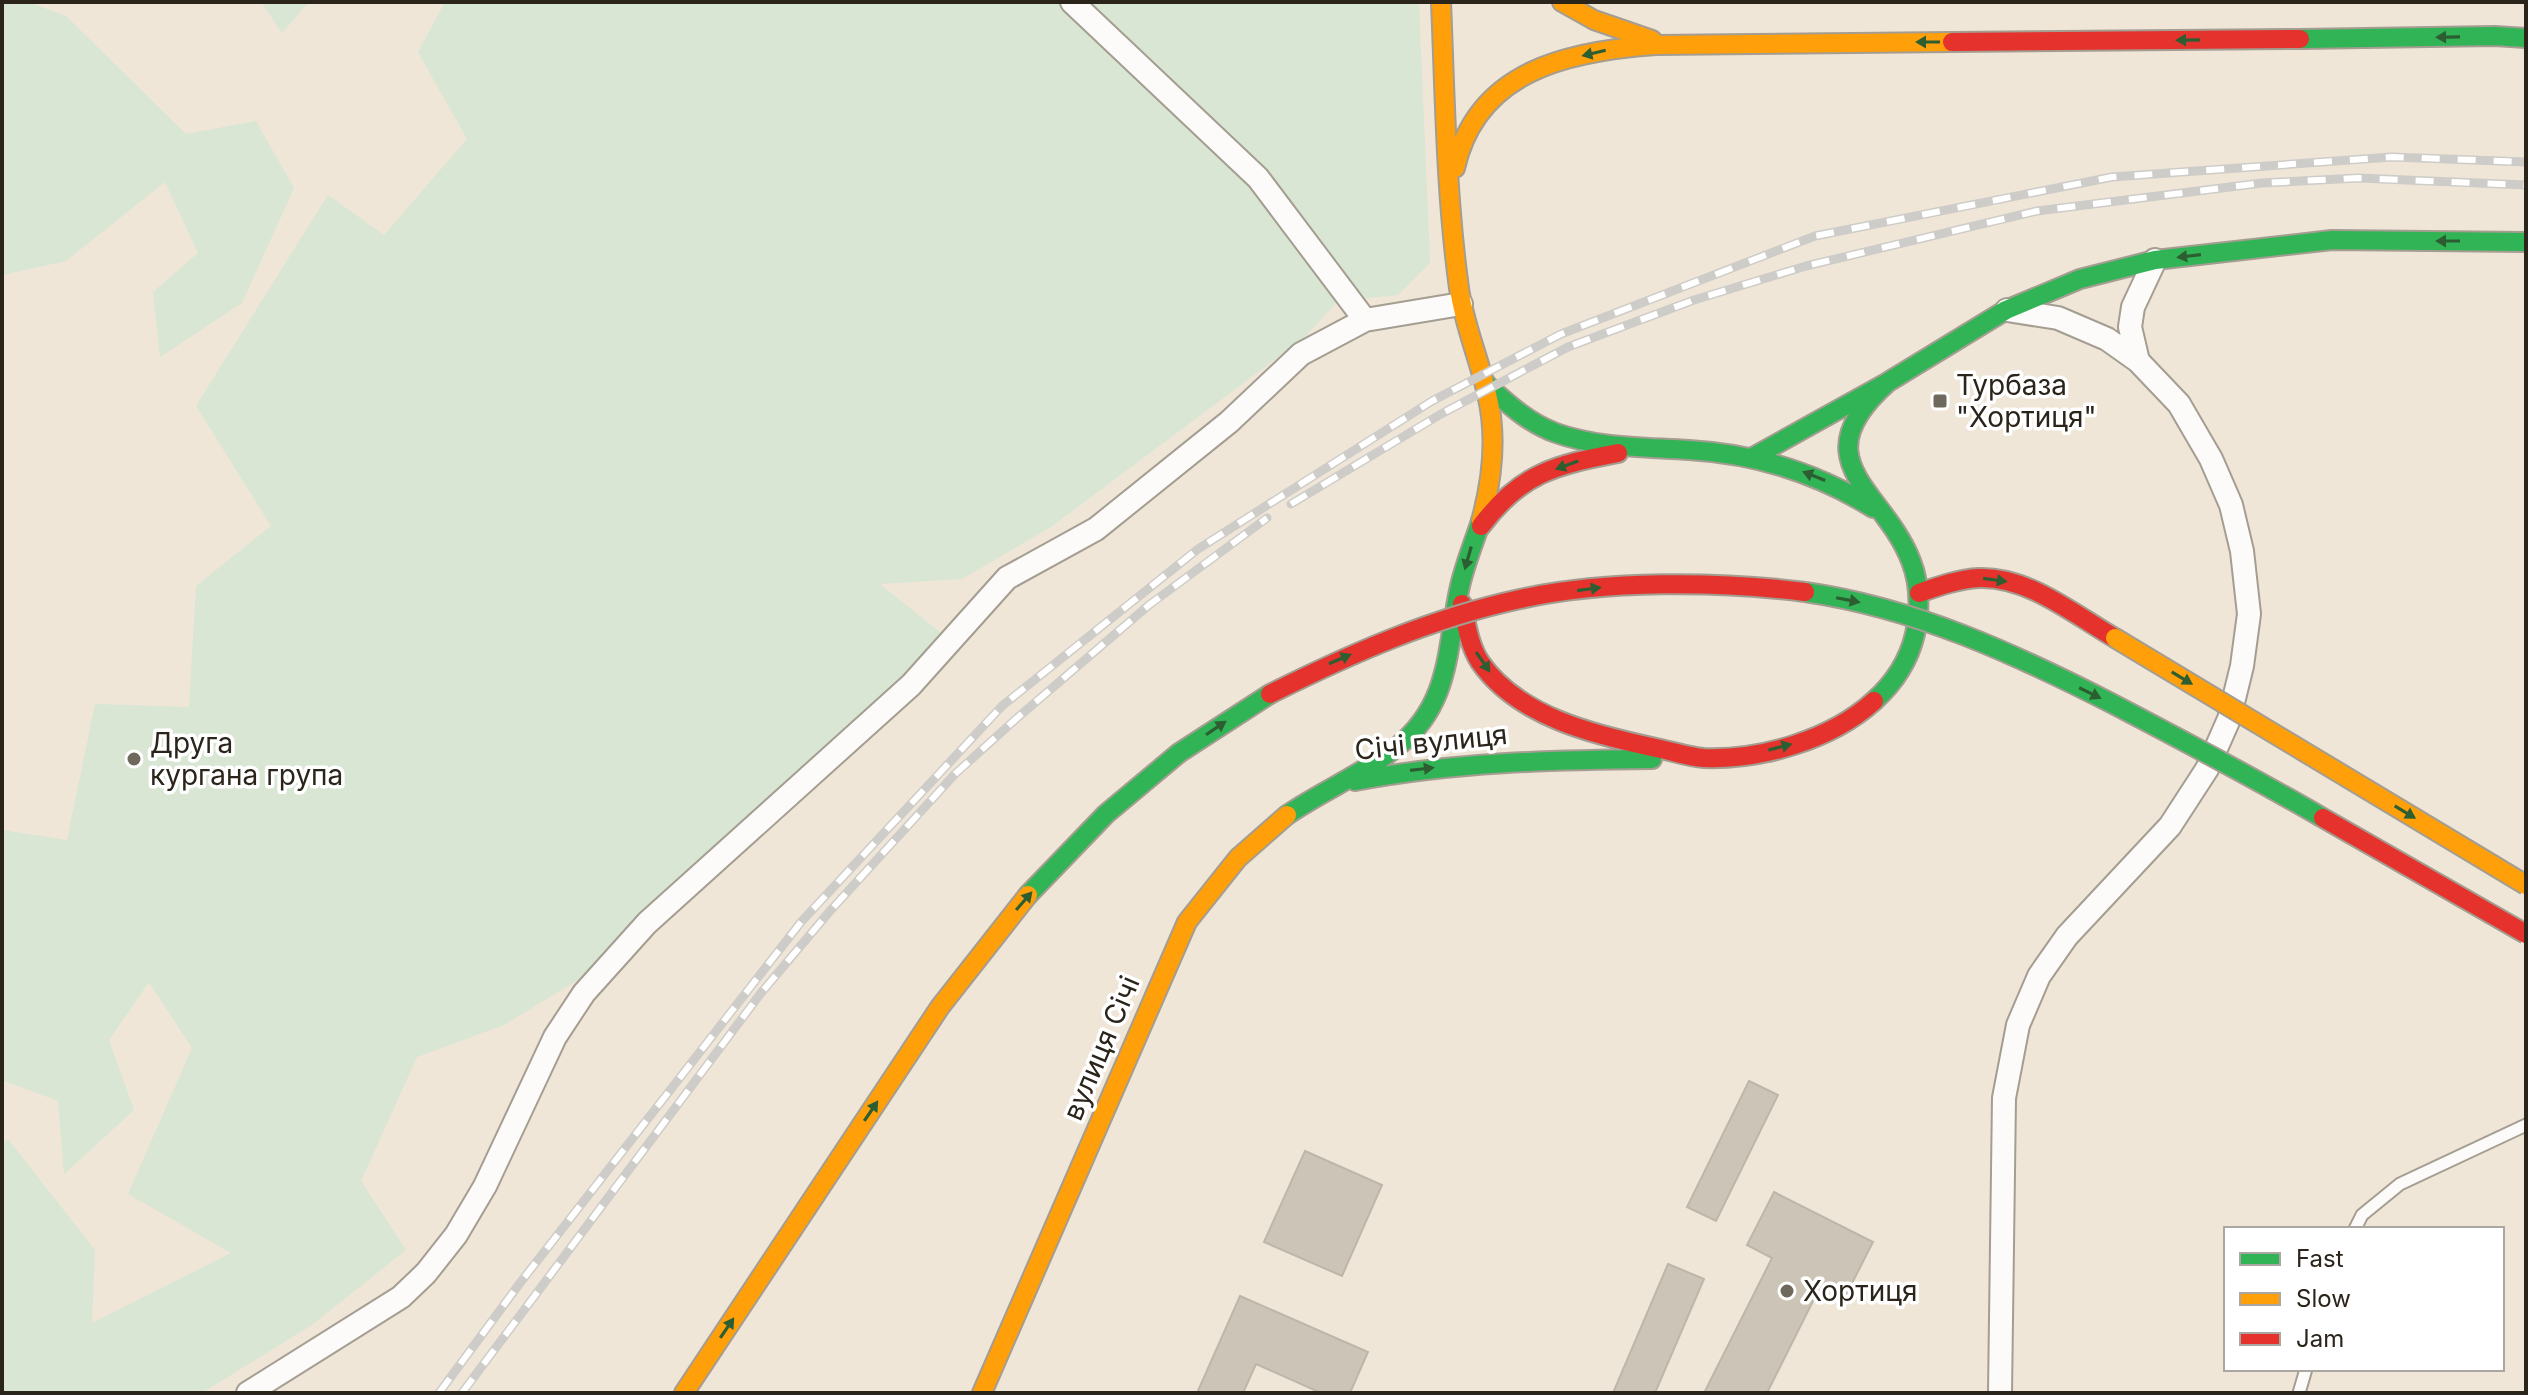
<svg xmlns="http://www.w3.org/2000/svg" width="2528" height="1395" viewBox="0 0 2528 1395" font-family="Inter,sans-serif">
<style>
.green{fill:#d8e6d3}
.building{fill:#ccc4b7;stroke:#bdb6aa;stroke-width:2}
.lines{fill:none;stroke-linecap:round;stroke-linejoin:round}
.lane-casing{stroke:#a49d91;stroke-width:15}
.street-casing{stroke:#a49d91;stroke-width:26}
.fast-casing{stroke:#a49d91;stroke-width:22}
.slow-casing{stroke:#a49d91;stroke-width:22}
.jam-casing{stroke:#a49d91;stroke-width:22}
.lane{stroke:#fdfbf9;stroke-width:11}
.street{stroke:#fdfbf9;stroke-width:22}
.fast{stroke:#30b455;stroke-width:18}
.slow{stroke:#ff9f0a;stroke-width:18}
.jam{stroke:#e5322d;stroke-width:18}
.rail-casing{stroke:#ceccc8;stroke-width:9}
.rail{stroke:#fff;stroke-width:6;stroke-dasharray:18;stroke-linecap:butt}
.fast-bridge-casing{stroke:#a49d91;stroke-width:22;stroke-linecap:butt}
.slow-bridge-casing{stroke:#a49d91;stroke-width:22;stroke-linecap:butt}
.jam-bridge-casing{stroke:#a49d91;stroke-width:22;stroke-linecap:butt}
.fast-bridge{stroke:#30b455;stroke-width:18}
.slow-bridge{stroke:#ff9f0a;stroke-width:18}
.jam-bridge{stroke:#e5322d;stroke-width:18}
.oneway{fill:#2c5e32}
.poi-dot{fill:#6f685c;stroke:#fff;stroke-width:3}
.labels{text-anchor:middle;stroke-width:7;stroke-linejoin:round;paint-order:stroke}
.poi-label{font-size:28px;fill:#2a241a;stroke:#fff;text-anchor:start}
.street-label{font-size:28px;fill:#2a241a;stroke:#fff}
</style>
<rect width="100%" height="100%" fill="#efe6d7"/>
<path class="green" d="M2 2H28L66 16 186 134 256 121 294 188 242 303 160 357 153 292 198 253 165 182 66 261 2 275Z
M261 2H309L282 33Z
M445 2H1419L1430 263 1398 295 1338 301 1305 337 1051 527 962 579 880 584 951 641 616 957 504 1025 417 1057 361 1181 406 1250 312 1325 202 1393H2V1146L8 1139 95 1250 92 1323 231 1253 128 1194 192 1048 149 982 109 1040 134 1110 64 1174 58 1101 2 1080V830L67 840 95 704 189 707 196 586 271 526 196 406 328 195 384 235 467 139 418 52Z"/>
<path class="building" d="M1749 1081 1778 1095 1716 1221 1687 1207Z
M1305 1151 1382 1185 1342 1276 1264 1242Z
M1774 1192 1873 1242 1845 1297 1821 1285 1767 1393H1704L1772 1258 1747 1245Z
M1668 1264 1704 1279 1655 1393H1613Z
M1240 1296 1368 1352 1350 1393H1321L1256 1364 1243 1393H1197Z"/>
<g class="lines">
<defs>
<path id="lane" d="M2355 1229 2362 1215 2400 1184 2526 1125
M2299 1393 2306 1369"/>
<path id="street" d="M1072 2 1258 178 1365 320
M2138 361 2130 327 2133 307 2155 260
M248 1393 401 1297 426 1273 456 1235 485 1186 555 1037 584 993 647 923 911 685 1007 578 1096 529 1229 422 1301 354 1365 320 1461 304
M2000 1393 2004 1098 2018 1025 2039 976 2067 936 2170 826 2207 769 2229 719 2242 666 2249 614 2242 551 2231 505 2211 459 2179 404 2138 361 2107 339 2058 318 2007 310"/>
<path id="fast" d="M2300 39 2495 36 2526 38
M1486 384C1507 403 1528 423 1556 433 1598 448 1644 447 1689 450 1756 454 1816 472 1873 508
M1753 457 1888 382 2006 310 2080 279 2155 260 2332 240 2526 242
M1874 701C1894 683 1909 660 1915 634 1920 610 1920 584 1911 561 1883 489 1799 461 1888 382
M1355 781C1454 762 1552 760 1652 759
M1287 815C1322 791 1363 774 1397 747 1452 703 1446 648 1460 586 1465 564 1474 542 1481 521
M1028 895 1106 814 1179 753 1270 694"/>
<path id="slow" d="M1441 2C1445 97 1446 194 1459 288 1464 325 1479 358 1487 394 1497 435 1492 481 1481 521
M1562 2 1594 20 1652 40
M1455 168C1477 70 1569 51 1656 45L1952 42
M684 1393 940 1007 1028 895
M982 1393 1187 922 1238 858 1287 815"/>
<path id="jam" d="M1952 42 2300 39
M1481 526C1521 473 1555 465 1618 453
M1919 593C1939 586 1959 579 1979 578 2028 576 2075 615 2115 638
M1462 604C1466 623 1469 645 1480 662 1518 717 1595 735 1656 748 1672 751 1688 757 1704 758 1761 760 1831 740 1874 701"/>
</defs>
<use href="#lane" class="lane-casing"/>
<use href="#street" class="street-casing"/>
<use href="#fast" class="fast-casing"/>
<use href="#slow" class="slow-casing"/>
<use href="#jam" class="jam-casing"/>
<use href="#lane" class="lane"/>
<use href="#street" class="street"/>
<use href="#fast" class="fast"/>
<use href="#slow" class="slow"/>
<use href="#jam" class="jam"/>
<defs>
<path id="rail" d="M1291 504 1441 414 1568 347 1694 300 1806 266 2037 211 2262 183 2358 178 2526 185
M439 1393 520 1283 801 922 1002 706 1198 549 1432 401 1561 334 1815 236 2112 177 2392 157 2526 162
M462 1393 761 993 830 911 955 774 1017 718 1149 605 1267 518"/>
</defs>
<use href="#rail" class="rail-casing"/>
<use href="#rail" class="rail"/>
<defs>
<path id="fast-bridge" d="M1805 592C1916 608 2015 654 2113 704 2184 741 2254 778 2323 818"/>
<path id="slow-bridge" d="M2115 638 2526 885"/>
<path id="jam-bridge" d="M1270 694C1350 654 1432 618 1520 599 1605 580 1718 581 1805 592
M2323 818 2526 934"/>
</defs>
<use href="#fast-bridge" class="fast-bridge-casing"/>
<use href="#slow-bridge" class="slow-bridge-casing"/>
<use href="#jam-bridge" class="jam-bridge-casing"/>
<use href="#fast-bridge" class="fast-bridge"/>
<use href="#slow-bridge" class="slow-bridge"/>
<use href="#jam-bridge" class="jam-bridge"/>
</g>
<defs><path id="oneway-solid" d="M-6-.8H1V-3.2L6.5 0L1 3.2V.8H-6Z" transform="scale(2)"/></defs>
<g class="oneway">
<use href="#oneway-solid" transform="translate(2448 37) rotate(179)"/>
<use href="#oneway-solid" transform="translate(2188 40) rotate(179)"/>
<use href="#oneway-solid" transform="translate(1928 42) rotate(180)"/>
<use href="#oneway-solid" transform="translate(1594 53) rotate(167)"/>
<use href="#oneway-solid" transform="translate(2448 241) rotate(-180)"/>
<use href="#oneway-solid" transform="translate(2189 256) rotate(173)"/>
<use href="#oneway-solid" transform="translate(1567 465) rotate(160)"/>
<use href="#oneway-solid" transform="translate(1814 476) rotate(-158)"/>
<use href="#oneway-solid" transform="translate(1468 558) rotate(106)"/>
<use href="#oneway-solid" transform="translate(1995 580) rotate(8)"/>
<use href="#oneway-solid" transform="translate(1589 589) rotate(-8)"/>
<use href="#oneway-solid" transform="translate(1848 600) rotate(11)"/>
<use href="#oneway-solid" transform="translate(1340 659) rotate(-23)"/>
<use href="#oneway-solid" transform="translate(1483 662) rotate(55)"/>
<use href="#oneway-solid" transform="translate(2182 678) rotate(31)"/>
<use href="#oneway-solid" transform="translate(2090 693) rotate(26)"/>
<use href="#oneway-solid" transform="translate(1216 728) rotate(-34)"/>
<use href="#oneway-solid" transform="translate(1780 747) rotate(-15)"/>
<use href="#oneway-solid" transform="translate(1422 769) rotate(-7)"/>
<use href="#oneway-solid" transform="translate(2405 812) rotate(31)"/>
<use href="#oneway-solid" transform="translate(1024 901) rotate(-49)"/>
<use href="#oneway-solid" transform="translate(871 1111) rotate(-56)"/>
<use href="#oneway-solid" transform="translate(727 1328) rotate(-56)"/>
</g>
<g class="poi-dot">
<rect x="1932" y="393" width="16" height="16" rx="4"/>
<circle cx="134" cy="759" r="8"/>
<circle cx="1787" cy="1291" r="8"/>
</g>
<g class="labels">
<g class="poi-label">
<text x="1956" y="395">Турбаза<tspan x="1956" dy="32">"Хортиця"</tspan></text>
<text x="150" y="753">Друга<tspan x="150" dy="32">кургана група</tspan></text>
<text x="1803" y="1301">Хортиця</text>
</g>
<g class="street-label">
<text transform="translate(1431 742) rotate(-6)" y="10">Січі вулиця</text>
<text transform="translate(1101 1048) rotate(-67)" y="10">вулиця Січі</text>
</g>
</g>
<rect width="2528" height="1395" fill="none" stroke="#2a241a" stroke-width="8"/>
<rect x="2224" y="1227" width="280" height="144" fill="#ffffff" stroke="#aaa7a3" stroke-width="2"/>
<rect x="2240" y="1253" width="40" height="12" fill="#30b455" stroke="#aaa7a3" stroke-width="2"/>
<text x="2296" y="1267" font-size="24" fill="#2a241a">Fast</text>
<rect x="2240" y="1293" width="40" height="12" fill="#ff9f0a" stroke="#aaa7a3" stroke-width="2"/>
<text x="2296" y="1307" font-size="24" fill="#2a241a">Slow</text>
<rect x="2240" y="1333" width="40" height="12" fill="#e5322d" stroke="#aaa7a3" stroke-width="2"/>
<text x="2296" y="1347" font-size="24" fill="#2a241a">Jam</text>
</svg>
